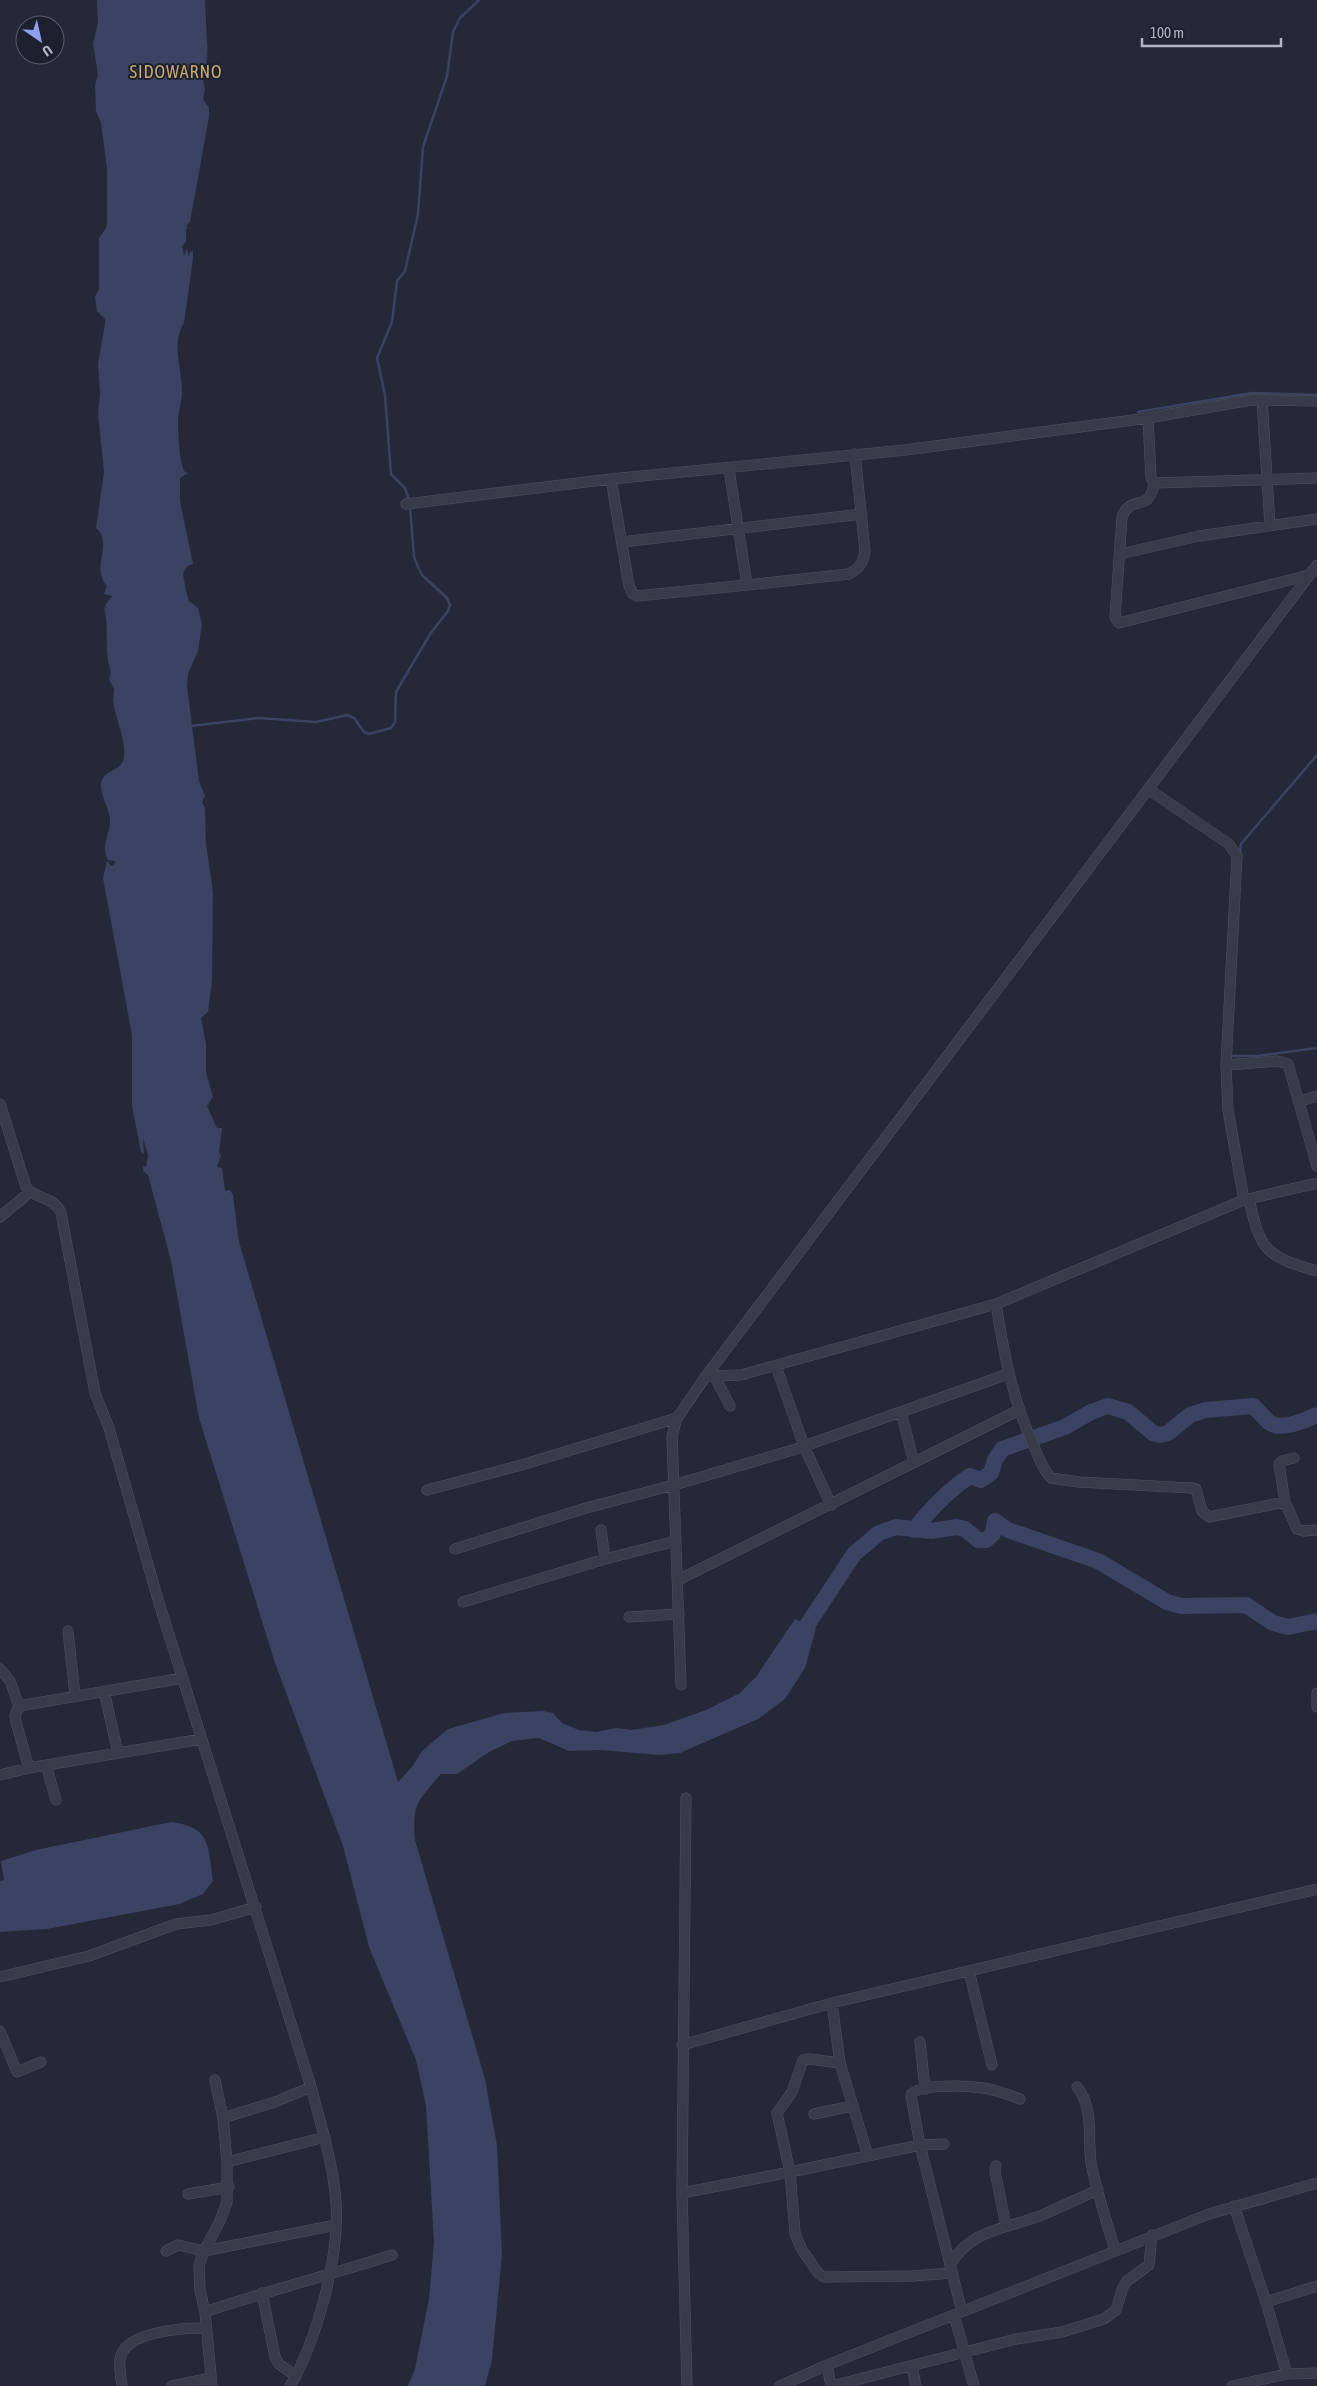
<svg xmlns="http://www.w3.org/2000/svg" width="1317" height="2386" viewBox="0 0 1317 2386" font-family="'Asap Condensed',sans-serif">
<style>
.water{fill:#3c4261}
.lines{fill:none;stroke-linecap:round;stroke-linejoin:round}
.stream{stroke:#3c4261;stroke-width:2.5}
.river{stroke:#3c4261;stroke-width:16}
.minor-casing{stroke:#505361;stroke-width:11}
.minor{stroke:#383b4a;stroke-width:10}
.labels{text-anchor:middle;stroke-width:4;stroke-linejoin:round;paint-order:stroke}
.quarter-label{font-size:18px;letter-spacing:1px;fill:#caaa6a;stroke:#1d202e}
</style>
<rect width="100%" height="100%" fill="#252839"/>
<path class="water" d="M97 0H205L208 62 207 51 206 74 202 76 205 89 203 99 209 108V117L190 222 186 226 188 228 186 229V242L182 246 184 256 187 249 189 257 190 252 193 251V259L184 323C171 343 182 369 182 391 182 401 179 409 178 418 178 430 179 464 185 472L188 473 180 478V501L193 564 187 566 183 574 186 591 189 601 198 608 202 624 198 651 188 674 187 686 199 781 205 796 202 802 205 808 206 844 213 892 212 981 208 1012 201 1018 206 1044V1072L213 1097 207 1106 217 1128H222L219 1153 221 1155 217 1167 222 1168 225 1191 230 1190 233 1195 239 1242 398 1782 412 1767 422 1751 448 1729 504 1713 543 1711 553 1713 562 1723 579 1730 596 1732 616 1728 631 1730 664 1725 706 1710 740 1693 756 1677 795 1619 816 1628 805 1668 785 1699 758 1719 680 1753 660 1755 600 1750 569 1751 539 1738 512 1741 489 1752 457 1774H441C418 1801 412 1803 415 1840L485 2079 497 2145 502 2254 492 2360 485 2386H408L415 2369 429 2299 434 2242 426 2106 416 2060 369 1947 343 1846 275 1663 199 1418 171 1261 148 1175 143 1171V1166L146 1167 148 1155 143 1138 144 1154 141 1152 132 1106V1035L103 878 107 861 111 866 114 865 115 861 108 860C100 846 111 833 110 819 109 806 96 790 103 778 108 769 122 771 124 757 126 738 115 719 113 700 113 697 114 693 114 689 113 685 110 683 109 679 113 670 109 668 108 660 105 643 109 626 104 607L107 608 105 605 112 596 104 594 107 586C90 567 114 543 96 528L104 472 98 413 100 394 98 364 105 324V319L97 311 95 297 99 289V238L106 228 107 222V168L101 123 96 111 95 85 98 75 93 43 98 23Z
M171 1822C211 1827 208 1845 213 1881L203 1894 179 1904 47 1929 0 1932V1881L4 1880 1 1861 36 1850Z"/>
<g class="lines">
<path class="stream" d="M1138 412 1252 393 1317 395
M409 500 405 488 391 474 385 395 377 358 392 322 397 281 405 271 418 214 423 147 447 76 453 32 460 18 479 0
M191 726 258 718 316 722 347 715 354 718 364 732 369 734 391 728 395 722 396 692 430 634 448 611 450 605 447 598 422 575 418 567 414 557 410 506
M1240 854 1241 844 1317 755
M1229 1056H1257L1317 1048"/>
<path class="river" d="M914 1530C931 1508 947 1491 970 1476L981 1480 991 1473 995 1460 1002 1449 1065 1427 1091 1412 1108 1406 1128 1412 1153 1433 1160 1435 1168 1433 1190 1415 1205 1410 1253 1406C1259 1411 1264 1418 1270 1423 1283 1431 1305 1420 1317 1415
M798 1644 802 1633 854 1554 879 1533 896 1527 931 1531 957 1527 965 1529 978 1540H986L993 1534 995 1521 1008 1530 1098 1561 1167 1602 1181 1606 1246 1605 1273 1623 1288 1627 1317 1621"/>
<defs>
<path id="minor" d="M1262 399 1270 525
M1148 418 1151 477 1154 483 1317 478
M611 479 629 586 633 594 637 596 747 585 729 469
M1154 483C1149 515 1132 492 1122 517L1115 617 1119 623 1309 575
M406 504 611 479 905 450 1148 418 1251 400 1317 401
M622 542 862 514
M1120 554 1199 536 1317 519
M747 585 849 574C860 568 863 563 865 551L855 454
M1148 789 1229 844 1237 856 1226 1065 1228 1110 1244 1200
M1226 1065 1277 1061 1288 1064 1317 1166
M1300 1101 1317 1096
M0 1104 26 1187C36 1200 54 1196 61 1213L95 1393 109 1428 159 1603 311 2087C321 2125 333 2163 336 2202 340 2256 317 2340 290 2386
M1249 1199C1260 1250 1266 1257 1317 1271
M0 1217 30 1192
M996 1304C1004 1354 1012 1398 1033 1444 1038 1456 1042 1468 1051 1478L1079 1482 1191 1488 1196 1489 1202 1511 1209 1517 1285 1502 1297 1529 1304 1531 1317 1530
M776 1366 804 1446 831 1505
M706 1376 741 1375 996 1304 1244 1200 1317 1183
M715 1377 730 1406
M901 1412 914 1463
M427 1490 518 1466 677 1418
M1285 1502 1279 1464 1282 1461 1294 1458
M601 1530 605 1559
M455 1549 586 1508 674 1485 796 1449 1008 1374
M678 1580 1019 1410
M463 1602 605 1559 676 1541
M629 1617 679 1614
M68 1631 75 1695
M0 1669 10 1681 19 1706 183 1678
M681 1685 672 1436 677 1418 706 1376 1317 565
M104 1691 118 1753
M1317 1693V1707
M19 1706 15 1716 16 1722 29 1768
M46 1765 56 1800
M0 1775 29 1768 202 1739
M686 1798 682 2193 687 2386
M969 1971 992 2065
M0 1977 89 1956 176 1924 211 1920 256 1907
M832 2003 840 2063 868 2156
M0 2031 17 2072 41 2062
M920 2042 925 2089
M682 2045 832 2003 1317 1889
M215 2080 223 2118 227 2162
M1077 2087C1096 2110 1086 2142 1092 2168 1098 2196 1107 2223 1115 2250
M814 2114 852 2106
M223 2118 275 2102 311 2087
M944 2144 920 2145 790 2172 795 2233 801 2248 818 2273 824 2277 912 2276 952 2273
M996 2166 995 2171 1006 2226
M682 2193 790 2172 777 2113 792 2092 803 2060 809 2059 840 2063
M188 2194 229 2187
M1234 2206 1266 2302 1287 2374
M166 2251 178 2245 204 2251 336 2225
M950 2265C970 2229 1007 2229 1042 2215 1061 2207 1079 2198 1098 2190
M262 2293 275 2357 279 2364 296 2376
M1266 2302 1317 2286
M205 2312C267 2291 330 2275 392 2255
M962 2312 920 2145 911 2095C919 2083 968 2086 983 2088 995 2089 1008 2095 1020 2099
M954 2315 974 2386
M827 2365 831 2386
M912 2367 916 2386
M122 2386C121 2378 119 2367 120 2359 125 2331 183 2328 205 2328
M172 2386 211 2378
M212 2386 205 2312 200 2290 199 2265 204 2251 220 2221 227 2202V2162L325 2137
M780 2386 827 2365 1209 2214 1317 2183
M832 2386 1016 2339 1062 2332 1104 2319 1116 2310 1123 2287 1127 2281 1149 2265 1152 2235
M1232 2386 1287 2374 1317 2373"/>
</defs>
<use href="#minor" class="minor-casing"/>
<use href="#minor" class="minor"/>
</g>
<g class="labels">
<g class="quarter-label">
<text x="176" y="78">SIDOWARNO</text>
</g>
</g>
<g transform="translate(40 40) rotate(146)"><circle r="24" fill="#1d202e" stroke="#595c6a"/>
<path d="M0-4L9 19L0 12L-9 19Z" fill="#909eee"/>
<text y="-8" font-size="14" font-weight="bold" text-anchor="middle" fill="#b3b6c5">U</text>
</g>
<path d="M1142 38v8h139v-8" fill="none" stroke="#b3b6c5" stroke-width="2.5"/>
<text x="1150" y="38" font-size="15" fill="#b3b6c5" stroke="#1d202e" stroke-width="4" paint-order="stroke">100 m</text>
</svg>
